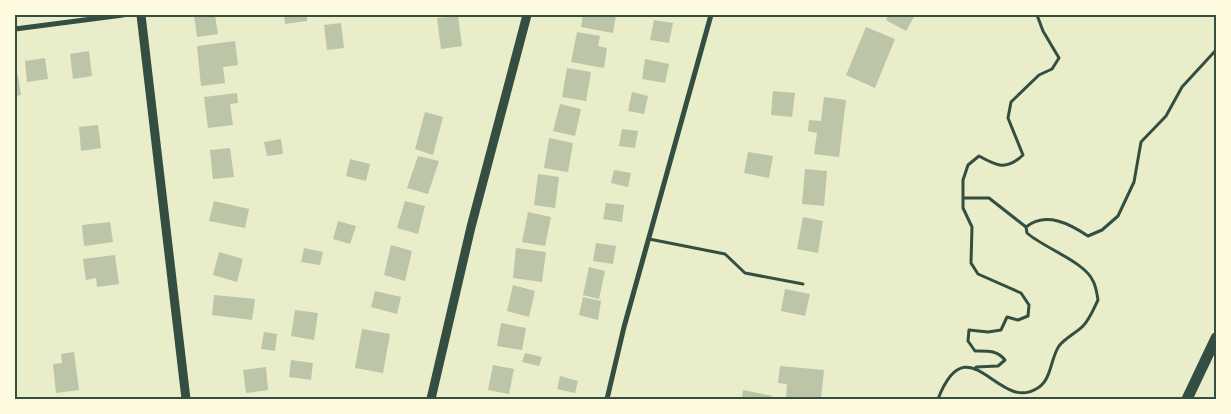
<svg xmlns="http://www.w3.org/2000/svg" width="1231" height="414" viewBox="0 0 1231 414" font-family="Manrope,sans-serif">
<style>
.building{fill:#bcc5a7}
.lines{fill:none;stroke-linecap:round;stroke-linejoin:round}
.path{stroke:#344e41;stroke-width:3}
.service{stroke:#344e41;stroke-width:3}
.minor{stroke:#344e41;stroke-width:5}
.tertiary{stroke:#344e41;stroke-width:9}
.trunk{stroke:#344e41;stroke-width:11}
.neatline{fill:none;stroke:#344e41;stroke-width:2}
</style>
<rect width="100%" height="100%" fill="#e9edc9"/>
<path class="building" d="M194 15H215L218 34 197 37Z
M284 15H307V21L285 24Z
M583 15H616L613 33 581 27Z
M888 15H915L906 31 886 20Z
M458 16 462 46 441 49 437 18Z
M654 20 673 23 669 43 650 40Z
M341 23 344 48 327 50 324 25Z
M866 27 895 39 875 88 846 75Z
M577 32 600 36 598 46 607 48 604 68 571 62Z
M235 41 238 65 223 67 225 83 201 86 197 46Z
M89 51 92 76 73 79 70 54Z
M45 58 48 79 27 82 25 61Z
M645 59 669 64 665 83 642 79Z
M567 68 591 72 586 101 562 97Z
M15 75H18L21 95 15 96Z
M773 91 795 93 792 117 771 115Z
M632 92 648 96 644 114 628 111Z
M237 93 238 103 230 104 233 125 208 128 204 97Z
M824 97 846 100 839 157 814 154 817 133 808 131 809 120 821 121Z
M560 104 581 109 575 136 553 131Z
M425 112 443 117 433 155 415 149Z
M98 125 101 148 81 151 79 127Z
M622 129 638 131 635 148 619 146Z
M549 138 573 143 568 172 544 168Z
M281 139 283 154 267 156 264 142Z
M230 148 234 177 213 179 210 150Z
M748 152 773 156 769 178 744 173Z
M418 156 439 161 428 194 407 188Z
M350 159 370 164 366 181 346 176Z
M805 169 827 171 824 206 802 204Z
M614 170 631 173 628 187 611 183Z
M538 174 559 177 555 208 534 205Z
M214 201 249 209 245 228 209 221Z
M405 201 425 206 418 234 397 228Z
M606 203 624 205 622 222 603 219Z
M528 212 551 217 545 246 522 242Z
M803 217 823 221 818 253 797 249Z
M338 221 356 226 350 244 333 239Z
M110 222 113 242 84 246 82 225Z
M596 243 616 246 613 264 593 261Z
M391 245 412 251 405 281 384 275Z
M304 248 323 252 320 265 301 262Z
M516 248 546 252 542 282 513 278Z
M219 252 243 259 237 282 213 275Z
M115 255 119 284 97 287 96 278 86 280 83 259Z
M589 267 605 271 599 299 583 295Z
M513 285 535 291 529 317 507 311Z
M785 289 810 294 805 316 781 311Z
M375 291 401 297 397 314 371 307Z
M214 295 255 299 252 320 212 315Z
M583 297 601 301 598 320 579 315Z
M295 310 318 313 314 340 291 336Z
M501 323 526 328 522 350 497 346Z
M362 329 390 334 383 373 355 368Z
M264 332 277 334 275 351 261 349Z
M74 352 79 390 56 393 53 364 62 363 61 354Z
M525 353 542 357 539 366 522 362Z
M291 360 313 363 311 380 289 377Z
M493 365 514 369 509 394 488 390Z
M780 366 824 370 821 399H786L787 384 778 383Z
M266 367 268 390 246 393 243 370Z
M560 376 578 381 575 393 557 389Z
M743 390 772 396 771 399H742Z"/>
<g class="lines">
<path class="path" d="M964 198H989L1026 227
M976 367 998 366 1005 360C997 350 987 351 975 351L968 341 969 330 988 332 1001 330 1007 317 1018 320 1028 316 1029 305 1021 293 978 274 971 263 972 227 963 208V180L968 165 979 156C997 166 1006 171 1023 155L1008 118 1011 102 1039 75 1052 69 1059 58 1043 31 1037 15
M938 399C968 322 998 412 1036 389 1052 381 1050 359 1059 346 1065 338 1076 333 1083 326 1090 319 1094 308 1098 300 1097 294 1096 286 1093 281 1085 262 1044 248 1027 233L1026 227C1046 211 1070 224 1088 236L1102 230 1118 216 1134 182 1141 142 1166 116 1182 87 1216 50"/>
<path class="service" d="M649 239 725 254 745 273 803 284"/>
<path class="minor" d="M15 29 123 15
M607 399 624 327 711 15"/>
<path class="tertiary" d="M141 15 186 399
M431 399 471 227 527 15"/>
<path class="trunk" d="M1187 399 1216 338"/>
</g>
<rect width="1231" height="414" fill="none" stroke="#fefae0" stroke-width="32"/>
<rect x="16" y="16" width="1199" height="382" class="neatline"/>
</svg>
